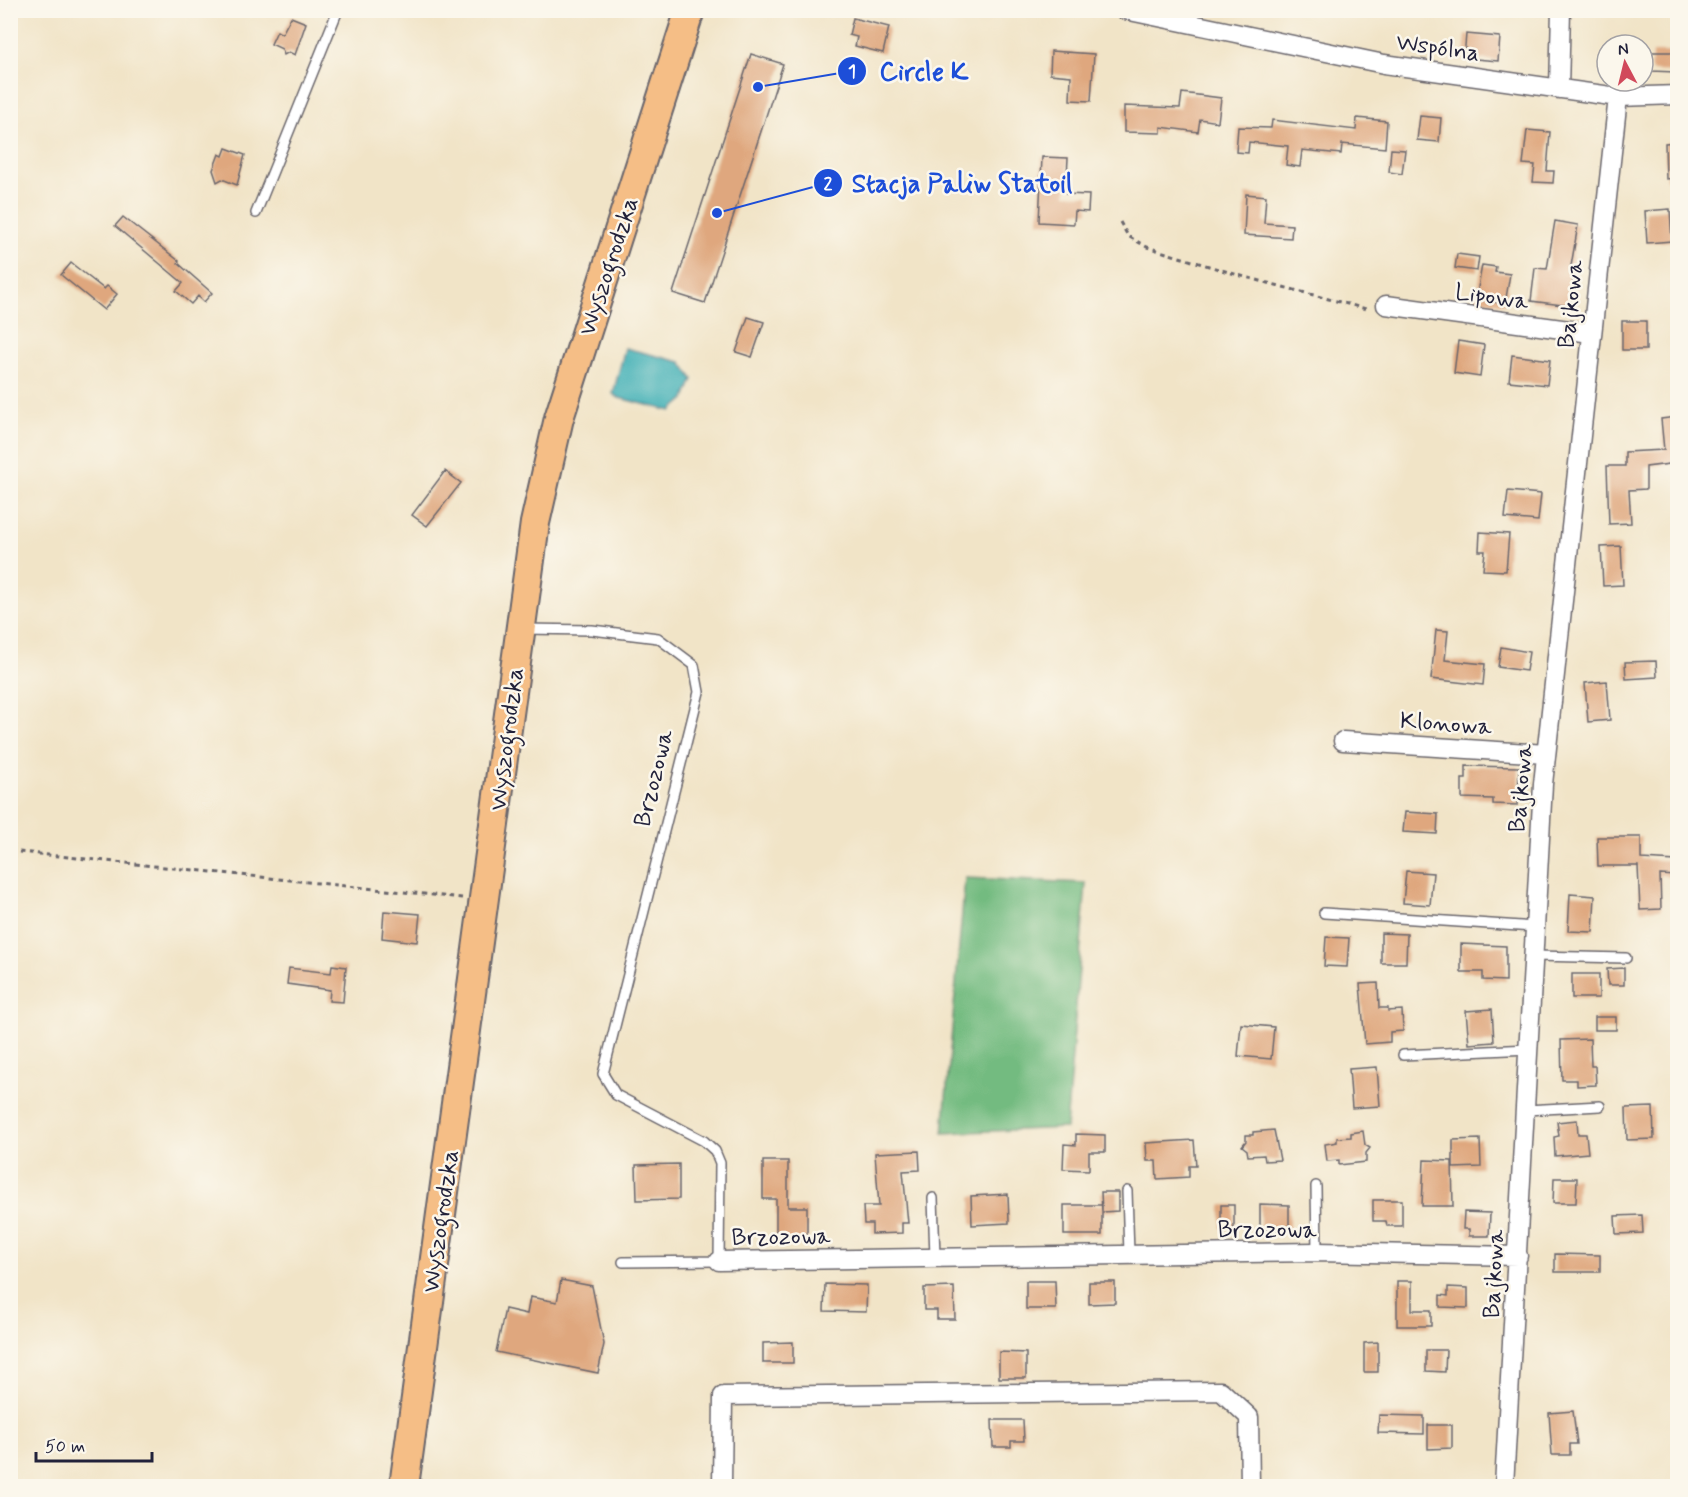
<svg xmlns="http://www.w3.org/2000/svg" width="1688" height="1497" viewBox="0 0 1688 1497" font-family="Mynerve,sans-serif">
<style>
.forest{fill:#73bb80;stroke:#4a6e5e;stroke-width:1.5}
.water{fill:#3badb4;stroke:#2e6878;stroke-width:1.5}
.building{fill:#dfa77e}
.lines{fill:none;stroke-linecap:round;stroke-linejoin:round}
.service-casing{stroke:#6a666c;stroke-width:12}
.minor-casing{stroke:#6a666c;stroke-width:21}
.primary-casing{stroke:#6a666c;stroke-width:32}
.path{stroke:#6a666c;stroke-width:3;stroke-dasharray:4.5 4.5;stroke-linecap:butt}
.service{stroke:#fff;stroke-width:9}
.minor{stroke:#fff;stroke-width:18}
.primary{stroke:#f5be86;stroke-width:28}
.labels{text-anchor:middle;stroke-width:5;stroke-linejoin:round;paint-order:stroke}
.street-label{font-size:24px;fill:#22223b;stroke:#fbf7ec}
.leader{fill:none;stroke:#1d4ed8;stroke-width:2}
.callout-dot{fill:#1d4ed8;stroke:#fbf7ec;stroke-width:2}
.mark-label{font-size:18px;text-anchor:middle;font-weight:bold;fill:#fff}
.callout-label{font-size:26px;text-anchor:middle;font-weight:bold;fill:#1d4ed8;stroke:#fbf7ec;stroke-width:5;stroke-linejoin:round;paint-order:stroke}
</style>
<rect width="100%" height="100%" fill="#fbf7ec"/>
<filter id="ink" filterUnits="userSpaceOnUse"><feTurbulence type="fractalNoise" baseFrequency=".0167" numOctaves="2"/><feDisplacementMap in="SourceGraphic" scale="12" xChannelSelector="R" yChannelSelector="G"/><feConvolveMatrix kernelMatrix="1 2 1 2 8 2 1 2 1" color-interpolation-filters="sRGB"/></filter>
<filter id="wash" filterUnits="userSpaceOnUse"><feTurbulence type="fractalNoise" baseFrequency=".008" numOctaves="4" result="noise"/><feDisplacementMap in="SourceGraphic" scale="24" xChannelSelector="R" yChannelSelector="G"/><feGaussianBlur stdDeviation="1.35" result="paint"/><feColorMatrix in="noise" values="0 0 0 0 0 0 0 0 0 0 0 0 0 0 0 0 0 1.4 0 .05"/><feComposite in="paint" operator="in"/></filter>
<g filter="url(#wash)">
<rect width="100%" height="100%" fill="#f1e4c7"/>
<path class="forest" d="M965 878 1086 883 1066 1128 943 1133Z"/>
<path class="water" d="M625 348 681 362 693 379 685 399 671 411 619 398 613 394Z"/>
<g id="blocks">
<path class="building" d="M291 17 306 23 295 55 289 52 284 55 282 49 271 44 277 31 282 34Z
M853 18 889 27 883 53 855 46 857 37 849 35Z
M1466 34 1500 37 1498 61 1464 58Z
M1051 51 1094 54 1091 101 1070 100 1071 76 1050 74Z
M1652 52H1676V72L1651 71Z
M751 54 783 64 705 303 673 293Z
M1182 93 1221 98 1218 122 1200 119 1198 132 1161 127V133L1124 132V106L1180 108Z
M1420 116 1441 118 1439 142 1417 140Z
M1357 118 1387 121 1385 148 1342 144 1341 154 1302 150 1300 167 1286 165 1288 146 1249 142 1248 153 1236 152 1238 127 1271 128 1272 120 1356 130Z
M1527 130 1550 132 1547 171H1554L1553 183 1533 182 1535 165 1523 164Z
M1677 142V178L1666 179 1665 143Z
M226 148 245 155 237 185 222 179 217 182 213 170 219 154 223 156Z
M1391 149 1405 150 1402 174 1389 172Z
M1042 157 1068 158 1066 194 1089 195 1088 212 1075 211 1074 224 1039 222Z
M1246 194 1266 196 1264 223 1292 225 1291 238 1244 235Z
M1670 209 1672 241 1647 243 1645 211Z
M123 217 179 261 178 263 212 293 204 302 198 296 191 304 176 291 183 283 115 226Z
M1555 221 1578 225 1570 272 1574 273 1570 306 1531 301 1535 268 1547 269Z
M1457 254 1479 257 1477 271 1455 268Z
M71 263 104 289 107 286 117 294 104 310 61 275Z
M1482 265 1496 267 1495 272 1510 274 1505 304 1476 299Z
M748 317 764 322 752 357 736 352Z
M1622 321H1646V350H1622Z
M1458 341 1484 345 1480 377 1454 373Z
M1512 355 1550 360 1547 385 1509 381Z
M1677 417V463L1646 467V489L1629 490 1631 523 1609 524 1607 466H1625V452L1664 450 1661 419Z
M445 471 461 483 427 526 412 515Z
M1508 491 1541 494 1538 521 1505 518Z
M1480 532 1509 534 1506 571 1483 570 1485 551H1479Z
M1621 546 1623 585 1603 586 1601 547Z
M1436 630 1448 631 1445 660 1485 664 1483 685 1431 679Z
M1501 647 1529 652 1526 671 1498 667Z
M1656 661 1657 677 1626 679 1625 662Z
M1607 681 1610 720 1588 722 1585 683Z
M1466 766 1519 767 1518 805 1493 804V799L1462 798V779H1466Z
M1405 812 1438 814 1437 834 1403 832Z
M1597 837H1641V859L1677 861V876L1660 875 1661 909 1640 910 1638 866H1598Z
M1406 871 1433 873 1430 905 1403 903Z
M1570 894 1595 896 1593 932 1568 931Z
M384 911 420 914 417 942 382 938Z
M1381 933 1407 934 1406 963H1381Z
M1326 937 1349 938 1347 967 1324 966Z
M1461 944 1506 946V981L1483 980V972H1461Z
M332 965 346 967 343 1002 329 1001 330 990 287 984 289 968 331 973Z
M1624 968V985H1608L1607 969Z
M1572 974H1599V998H1572Z
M1378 983 1379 1008H1388V1011L1402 1010 1403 1031 1390 1032V1042L1365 1044 1360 984Z
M1492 1009 1494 1042 1469 1044 1466 1011Z
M1595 1017H1616V1030H1595Z
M1241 1024 1274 1027 1271 1059 1238 1056Z
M1590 1039 1591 1066H1595L1596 1085 1577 1086V1080H1562L1561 1040Z
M1377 1067 1380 1106 1352 1108 1349 1069Z
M1653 1107 1654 1139 1627 1140 1626 1108Z
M1577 1120 1578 1134H1586L1588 1153 1555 1156 1554 1137 1559 1136 1557 1122Z
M1274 1130 1280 1160 1265 1161 1264 1155 1248 1156 1247 1150 1242 1146 1246 1141V1135H1253V1132Z
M1363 1131 1365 1145 1370 1148 1366 1153V1162L1339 1165V1160L1327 1161 1325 1144 1337 1142V1138L1351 1137V1133Z
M1076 1134 1105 1135V1152H1089V1170L1063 1169 1064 1144 1076 1145Z
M1480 1139 1481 1167 1453 1168V1140Z
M1194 1140 1196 1166H1189V1177L1157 1179 1156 1161H1147L1146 1143Z
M919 1151 920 1170 903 1171 908 1223H902V1233L872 1234V1224H864L863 1206H879L875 1153Z
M1424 1160 1452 1161 1453 1206H1422Z
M763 1161H788V1207H807V1240H776V1199H763Z
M679 1164V1199L637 1200 636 1165Z
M1554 1178H1577L1576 1203H1553Z
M1101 1192H1118V1211L1102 1212Z
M1008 1194 1009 1223 972 1225 971 1196Z
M1373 1200H1402V1226H1387L1386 1221H1373Z
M1260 1204 1289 1205V1231L1260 1230Z
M1064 1205H1102V1235H1064Z
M1221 1205H1234V1229L1221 1228Z
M1464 1212 1490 1213 1489 1236H1469V1229H1463Z
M1642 1215 1643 1233 1616 1234 1615 1216Z
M1555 1254 1600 1255V1272H1555Z
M561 1280 592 1286 604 1344 598 1373 496 1352 505 1309 527 1314 530 1297 557 1302Z
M1026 1281H1055L1056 1309H1026Z
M1397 1281H1412V1310H1431V1326H1397Z
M1089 1282H1115V1303L1089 1304Z
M825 1284 867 1285 866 1312 824 1311Z
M954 1287 955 1319H937V1310H924V1288Z
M1448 1287 1468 1288V1308L1440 1307V1295L1448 1296Z
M793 1342V1363H763V1343Z
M1378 1342V1372H1364V1343Z
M1426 1350H1446L1445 1372 1426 1371Z
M999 1352 1026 1353V1378H999Z
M1573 1411 1577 1444H1570V1455H1552L1549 1413Z
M1379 1415 1424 1416V1434L1378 1433Z
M992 1420H1023L1024 1441H1011V1447H993Z
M1428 1425H1452V1448L1428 1449Z"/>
</g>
</g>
<g filter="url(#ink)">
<use href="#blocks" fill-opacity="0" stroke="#6a666c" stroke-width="1.5"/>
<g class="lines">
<defs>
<path id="service" d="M256 213 338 10
M522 629 592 630 658 638 694 665 699 692 603 1074 616 1095 704 1141 715 1151 720 1163 719 1261 623 1262
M1324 913 1535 927
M1534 956 1626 958
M1403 1055 1529 1049
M1526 1110 1600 1106
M1316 1186 1317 1252
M1127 1191 1129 1254
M933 1198 935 1257"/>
<path id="minor" d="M1125 10 1384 64 1618 97 1678 95
M1559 89 1561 10
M1386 305 1591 333
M1343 741 1546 754
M719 1261 1317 1252 1518 1256
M722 1486 723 1396 1221 1391 1249 1417 1250 1486
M1504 1486 1543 784 1618 97"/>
<path id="primary" d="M404 1486 535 523 559 418 690 10"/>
</defs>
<use href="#service" class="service-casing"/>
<use href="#minor" class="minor-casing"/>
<use href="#primary" class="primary-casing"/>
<path class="path" d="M1120 222 1128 236 1147 247 1238 275 1370 310
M10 851 462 898"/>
<use href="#service" class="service"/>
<use href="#minor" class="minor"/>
<use href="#primary" class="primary"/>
</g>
</g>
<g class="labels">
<g class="street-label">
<text transform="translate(1438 47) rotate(8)" y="8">Wspólna</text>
<text transform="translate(608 266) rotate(-72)" y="8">Wyszogrodzka</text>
<text transform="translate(1492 296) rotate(8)" y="8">Lipowa</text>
<text transform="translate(1570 304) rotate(-84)" y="8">Bajkowa</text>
<text transform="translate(1446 723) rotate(4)" y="8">Klonowa</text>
<text transform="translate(506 739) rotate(-83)" y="8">Wyszogrodzka</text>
<text transform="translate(653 778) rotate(-76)" y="8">Brzozowa</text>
<text transform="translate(1520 788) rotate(-85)" y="8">Bajkowa</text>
<text transform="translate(440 1221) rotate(-82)" y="8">Wyszogrodzka</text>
<text x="1267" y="1237">Brzozowa</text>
<text transform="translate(781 1236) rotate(-1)" y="8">Brzozowa</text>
<text transform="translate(1493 1274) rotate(-87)" y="8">Bajkowa</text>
</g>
</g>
<path class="leader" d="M758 87L852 71M717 213L828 183"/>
<g class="callout-dot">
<circle cx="758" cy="87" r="6"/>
<circle cx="717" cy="213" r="6"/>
<circle cx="852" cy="71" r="15"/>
<circle cx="828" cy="183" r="15"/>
</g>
<g class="mark-label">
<text x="852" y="77">1</text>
<text x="828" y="189">2</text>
</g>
<g class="callout-label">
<text x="924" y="80">Circle K</text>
<text x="962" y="192">Stacja Paliw Statoil</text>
</g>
<rect width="1688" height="1497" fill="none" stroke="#fbf7ec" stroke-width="36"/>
<g transform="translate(1625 63) rotate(353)"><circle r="28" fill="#fbf7ec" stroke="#a4a2a5" stroke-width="1.5"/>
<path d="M0-4.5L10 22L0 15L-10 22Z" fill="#d1495b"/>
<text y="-9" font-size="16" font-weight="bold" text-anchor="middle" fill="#22223b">N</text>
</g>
<path d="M36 1452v9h116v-9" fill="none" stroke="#22223b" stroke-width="3"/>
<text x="45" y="1452" font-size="18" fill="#22223b" stroke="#fbf7ec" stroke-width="4.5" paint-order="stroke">50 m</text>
</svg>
